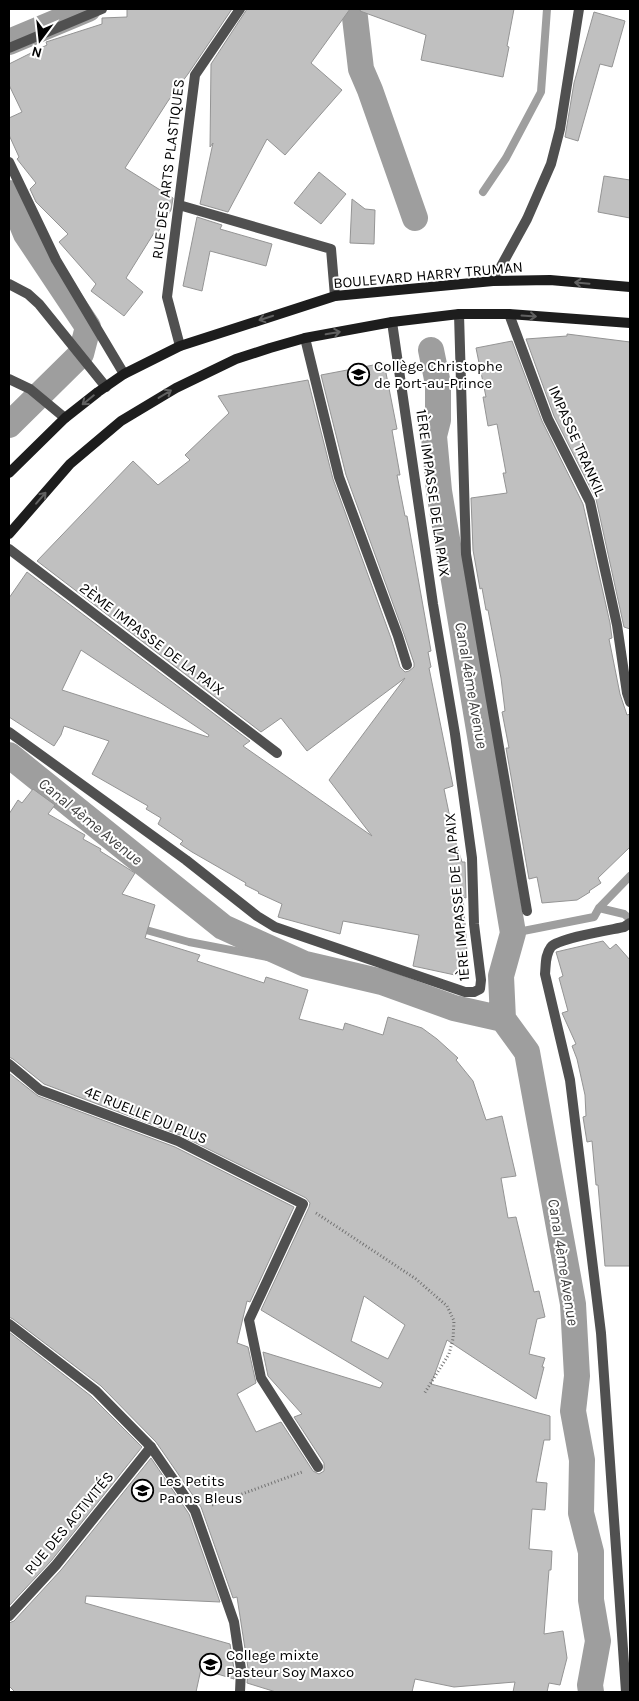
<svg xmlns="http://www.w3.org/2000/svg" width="639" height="1701" viewBox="0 0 639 1701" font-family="Karla,sans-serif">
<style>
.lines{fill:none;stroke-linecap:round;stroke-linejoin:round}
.stream{stroke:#9e9e9e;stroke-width:8}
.canal{stroke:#9e9e9e;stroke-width:26}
.building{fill:#c0c0c0;stroke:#949494;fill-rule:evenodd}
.path{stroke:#727272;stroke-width:3;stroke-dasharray:1 2.5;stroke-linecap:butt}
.service{stroke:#505050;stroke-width:10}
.minor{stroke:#505050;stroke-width:10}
.secondary{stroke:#1d1d1d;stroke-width:10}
.oneway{stroke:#616161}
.labels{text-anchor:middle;stroke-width:4;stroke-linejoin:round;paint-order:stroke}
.street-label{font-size:15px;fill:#000;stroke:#fff}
.poi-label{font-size:15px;fill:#000;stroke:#fff;text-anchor:start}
.water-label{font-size:16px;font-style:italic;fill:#3f3f3f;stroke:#fff}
</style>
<rect width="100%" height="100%" fill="#fff"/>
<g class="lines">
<path class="stream" d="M483 192 506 158 541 92 547 9
M599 908 624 914 630 919
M139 928 189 942 305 964
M513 933 594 917 599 908 630 876"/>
<path class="canal" d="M354 9 361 69 370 90 415 218
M9 42 88 9
M9 193 26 234 88 327 81 354 9 425
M431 350 438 384V420L434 436 439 491 513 933 501 976 503 1019
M9 755 223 927 305 964 382 982 454 1008 503 1019 527 1052 573 1304 577 1376 573 1411 582 1460 581 1513 591 1552V1600L598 1641 590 1685 591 1692"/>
</g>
<path class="building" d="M127 9H232L188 74 168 101 125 168 173 198 171 210 158 232 154 233 126 278 143 292 124 316 91 291 96 284 59 242 68 234 36 202 30 189 36 183 17 159 19 157 9 135V118L22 112 9 85V64L47 45 46 42 102 24V18L127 17Z
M247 9H350L311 63 342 90 285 155 267 139 228 212 200 204 213 143 210 147 211 64Z
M361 9H514L507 46 509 47 503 77 421 60 426 35 360 11Z
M594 12 625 21 612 67 600 64 578 141 565 137 574 83Z
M319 172 346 194 321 224 294 203Z
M604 176 630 180V218L598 212Z
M352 199 365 209 375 210 374 244 350 243Z
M197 217 222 225 220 229 272 244 266 266 210 251 202 291 183 286Z
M567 334 630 342V629L624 627 596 499 554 416 526 339 567 336Z
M512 341 542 421 583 504 610 623 612 638 609 639 620 694 627 715 630 714V847L598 878 601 883 589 891 590 892 577 900 542 903 537 877 529 879 506 748H509L502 712 505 711 501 678 488 610H486L482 588 480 589 473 550 471 498 507 493 503 473H506L497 424 488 426 483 397H486L476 348Z
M384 363 397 429 392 430 400 475H397L405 516H407L431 651 428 652 431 667 429 668 453 786 444 789 454 837 462 862H465L466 898 463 897 469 978 413 966 419 935 343 921 340 934 278 917 282 904 258 893 259 892 245 885 246 883 192 852 180 844 183 841 158 824 161 818 146 809 148 806 92 774 109 741 64 726 61 735 54 746 9 717V598L27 572 250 741 243 746 372 836 329 780 405 678 307 751 281 718 261 732 37 561 133 461 158 485 190 460 185 455 229 413 218 396 308 380 333 479 391 638 400 667 405 672 409 671 414 667V663L404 634 346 475 321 375ZM81 650 209 735 208 737 62 690Z
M33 789 55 805 48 814 85 835 83 839 101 849 100 851 135 873 122 894 155 905 145 938 200 955 197 961 264 983 266 977 308 990 299 1019 343 1030 345 1023 383 1035 388 1017 422 1028 437 1039 458 1058 456 1060 473 1081 486 1120 502 1116 516 1176 501 1178 508 1218 516 1217 534 1292 539 1291 545 1317 537 1319 529 1354 545 1358 542 1367H544L536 1399 447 1340 431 1384 550 1416V1440H544L536 1482 547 1483 545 1510 532 1509 529 1549 552 1551 551 1570H549L544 1634 563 1631 567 1658 560 1685 549 1683 547 1692H513L515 1682 454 1687 415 1679 412 1692H276L247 1683 248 1668 237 1597 233 1598 201 1507 156 1442 101 1386 13 1319 9 1317V1073L38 1096 175 1147 294 1207 250 1302 247 1301 237 1343 248 1347 256 1383 237 1394 256 1432 281 1422 313 1471 319 1474 324 1471V1463L294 1417 302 1414 268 1376 263 1352 380 1388 383 1383 261 1310 309 1207 310 1203 306 1198 180 1135 44 1084 13 1059 9 1057V814L18 800 22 803ZM364 1296 405 1325 388 1359 351 1341Z
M603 941 610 949 616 944 630 960V1266H605L598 1185H596L592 1141 587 1142 583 1117 586 1116 585 1095 577 1059 572 1046 576 1044 562 1013 568 1011 559 978 563 976 556 952Z
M9 1332 91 1396 142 1447 51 1561 9 1606Z
M151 1458 189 1514 220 1602 86 1596 85 1603 230 1644 234 1669V1679L201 1669 196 1692H15L9 1686V1623L14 1621 61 1570Z"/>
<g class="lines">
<path class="path" d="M316 1213 416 1279 447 1306 454 1321 453 1339 449 1354 424 1394
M212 1505 302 1472"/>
<path class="service" d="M179 205 331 249 335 296
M9 284 28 294 39 304 106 387
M305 338 339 477 398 636 407 665
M9 379 30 389 65 418
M9 549 277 753
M9 1616 56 1565 151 1447"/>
<path class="minor" d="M9 48 102 9
M9 162 56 260 124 374
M493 281 527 219 551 164 560 129 579 9
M459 314 466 554 527 911
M509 314 548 419 590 502 617 625 627 693 630 702
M180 346 167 297 195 75 240 9
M9 732 186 860 257 916 275 927 465 992H474L480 989 481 980 474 924 472 858 455 734 433 604 392 322
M9 1064 40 1090 178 1141 303 1204 249 1320 261 1378 318 1467
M9 1324 96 1391 151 1447 195 1511 234 1622 241 1669 240 1692
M626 1692 601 1333 570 1080 545 974C546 964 545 955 551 947 559 938 610 930 624 927L630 923"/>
<path class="secondary" d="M9 473 65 418 98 392 124 374 180 346 335 296 493 281 550 280 630 287
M9 534 70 464 121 421 176 388 236 359 270 348 305 338 392 322 459 314H509L630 323"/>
</g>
<defs><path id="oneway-shaft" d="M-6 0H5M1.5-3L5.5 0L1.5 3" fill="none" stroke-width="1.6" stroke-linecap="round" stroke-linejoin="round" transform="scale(1.25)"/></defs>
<g class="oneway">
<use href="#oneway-shaft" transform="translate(582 283) rotate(-175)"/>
<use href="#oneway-shaft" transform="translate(529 316) rotate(4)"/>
<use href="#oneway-shaft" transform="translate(266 318) rotate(162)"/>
<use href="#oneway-shaft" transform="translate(333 333) rotate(-10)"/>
<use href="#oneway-shaft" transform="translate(165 394) rotate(-31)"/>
<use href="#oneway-shaft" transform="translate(88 400) rotate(141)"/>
<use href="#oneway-shaft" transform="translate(41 498) rotate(-49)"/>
</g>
<defs>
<symbol id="school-ring" viewBox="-11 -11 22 22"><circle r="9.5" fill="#fff" stroke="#000" stroke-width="1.5"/><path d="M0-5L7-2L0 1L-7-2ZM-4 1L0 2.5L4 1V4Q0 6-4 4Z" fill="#000"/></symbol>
</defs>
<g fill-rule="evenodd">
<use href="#school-ring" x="346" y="362" width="25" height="25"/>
<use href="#school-ring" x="130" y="1478" width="25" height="25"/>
<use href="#school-ring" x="198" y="1652" width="25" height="25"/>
</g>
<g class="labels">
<g class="street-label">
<text transform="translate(168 169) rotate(-83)" y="5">RUE DES ARTS PLASTIQUES</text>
<text transform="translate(428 275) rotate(-5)" y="5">BOULEVARD HARRY TRUMAN</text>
<text transform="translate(577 441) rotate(66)" y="5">IMPASSE TRANKIL</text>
<text transform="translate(433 493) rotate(82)" y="5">1ÈRE IMPASSE DE LA PAIX</text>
<text transform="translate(152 639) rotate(37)" y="5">2ÈME IMPASSE DE LA PAIX</text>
<text transform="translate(457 897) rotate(-95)" y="5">1ÈRE IMPASSE DE LA PAIX</text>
<text transform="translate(146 1115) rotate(22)" y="5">4E RUELLE DU PLUS</text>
<text transform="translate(69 1523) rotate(-50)" y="5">RUE DES ACTIVITÉS</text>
</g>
<g class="poi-label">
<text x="374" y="371">Collège Christophe<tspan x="374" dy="17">de Port-au-Prince</tspan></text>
<text x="159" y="1486">Les Petits<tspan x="159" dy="17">Paons Bleus</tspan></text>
<text x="226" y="1660">College mixte<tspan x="226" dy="17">Pasteur Soy Maxco</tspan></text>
</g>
<g class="water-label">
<text transform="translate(472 685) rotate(80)" y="6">Canal 4ème Avenue</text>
<text transform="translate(91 821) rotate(39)" y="6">Canal 4ème Avenue</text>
<text transform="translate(564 1262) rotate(81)" y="6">Canal 4ème Avenue</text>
</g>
</g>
<rect width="639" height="1701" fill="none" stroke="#000000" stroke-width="20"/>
<g transform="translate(40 40) rotate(195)" stroke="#ffffff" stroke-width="4" paint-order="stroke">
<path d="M0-4L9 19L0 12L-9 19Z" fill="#000000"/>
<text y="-8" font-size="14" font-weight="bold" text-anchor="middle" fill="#000000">N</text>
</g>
</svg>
